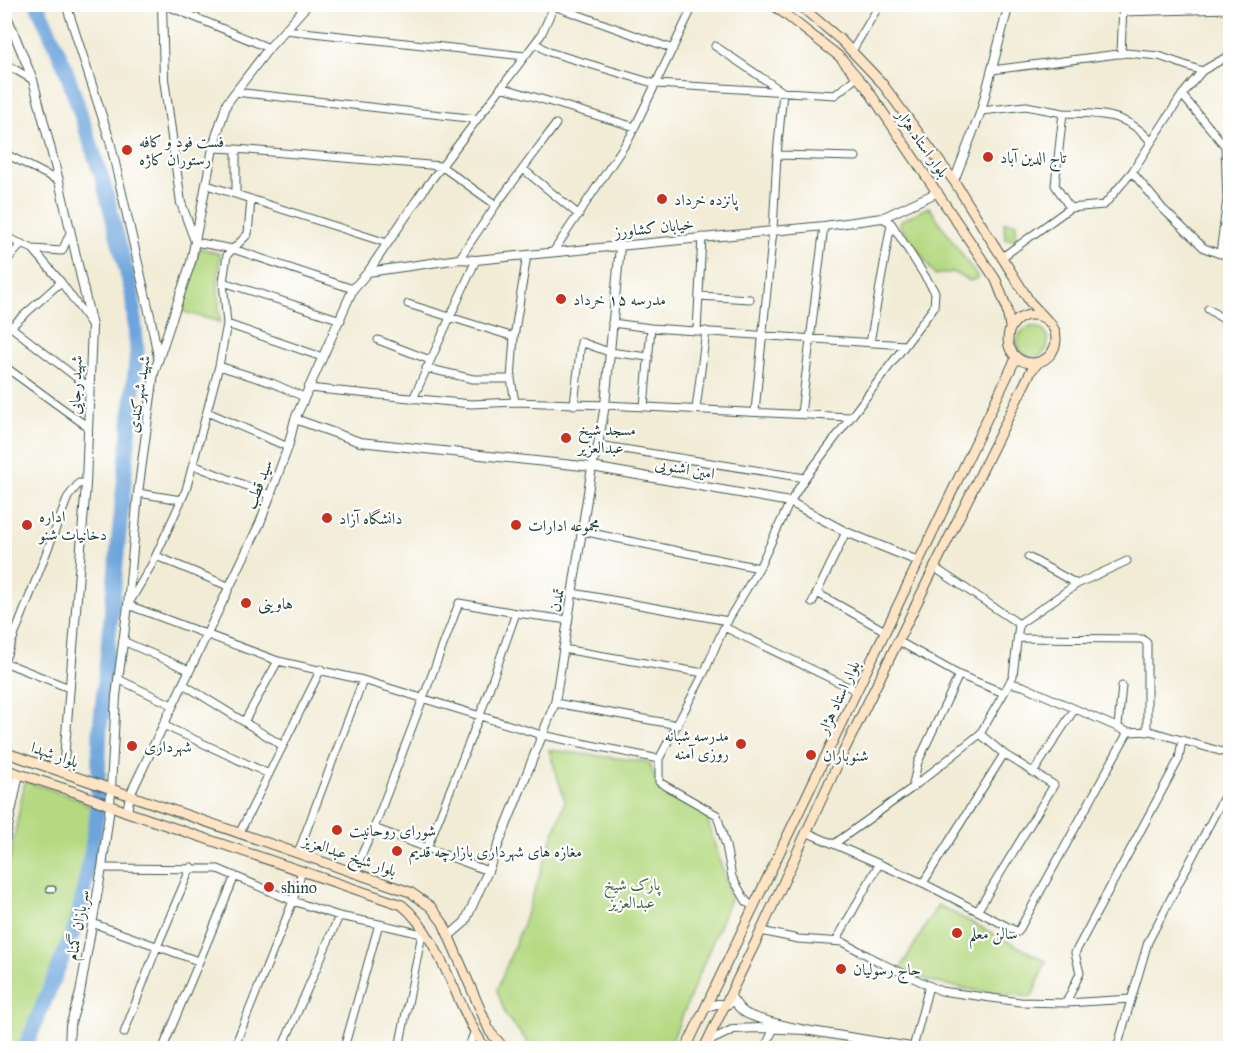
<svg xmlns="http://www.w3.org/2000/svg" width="1235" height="1053" viewBox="0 0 1235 1053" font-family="'IM FELL Great Primer',Amiri,serif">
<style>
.green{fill:#b5d981;stroke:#6a8b5a;stroke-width:1.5}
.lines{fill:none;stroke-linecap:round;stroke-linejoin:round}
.river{stroke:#6ca4db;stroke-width:15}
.pedestrian-casing{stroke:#3f574c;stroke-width:7}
.minor-casing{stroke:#3f574c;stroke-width:9}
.tertiary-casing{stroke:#3f574c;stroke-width:10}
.secondary-casing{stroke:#3f574c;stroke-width:11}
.pedestrian{stroke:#fff;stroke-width:4.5}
.minor{stroke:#fff;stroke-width:7}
.tertiary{stroke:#fff;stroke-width:8}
.secondary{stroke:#fee4c5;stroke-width:9}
.poi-dot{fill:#c8321e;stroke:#fff;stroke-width:2}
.labels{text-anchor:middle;stroke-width:4.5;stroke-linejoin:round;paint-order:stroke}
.poi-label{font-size:16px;fill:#1f3d34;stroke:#fff;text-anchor:start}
.street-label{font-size:16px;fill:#1f3d34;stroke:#fff}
.park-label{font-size:16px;fill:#446447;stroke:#fff}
</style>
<rect width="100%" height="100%" fill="#fff"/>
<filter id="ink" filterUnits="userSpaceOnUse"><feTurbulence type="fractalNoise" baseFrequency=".0167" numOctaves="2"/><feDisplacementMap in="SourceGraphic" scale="12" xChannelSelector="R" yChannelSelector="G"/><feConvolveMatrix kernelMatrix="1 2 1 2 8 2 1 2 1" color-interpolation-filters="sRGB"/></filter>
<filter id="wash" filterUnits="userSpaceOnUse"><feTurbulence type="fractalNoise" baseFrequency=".008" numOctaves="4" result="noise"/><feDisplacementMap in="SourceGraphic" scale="24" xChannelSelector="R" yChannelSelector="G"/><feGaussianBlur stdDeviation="1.35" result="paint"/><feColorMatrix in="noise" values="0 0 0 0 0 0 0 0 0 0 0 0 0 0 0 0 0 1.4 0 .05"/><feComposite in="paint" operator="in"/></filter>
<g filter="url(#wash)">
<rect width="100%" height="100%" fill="#f2ecd7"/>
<path class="green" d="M929 207 978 278 970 281 952 272 935 275 899 224 902 220Z
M1004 222 1016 223V240L1005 239Z
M200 248 220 254 218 286 220 322 181 311Z
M1018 342a15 15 0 1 1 30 0a15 15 0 1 1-30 0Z
M549 750 649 762 658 786 704 809 731 897 669 1048H533L506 1016 497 990 523 924 565 801Z
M25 781 76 798 92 808 80 892 69 931 21 1048H5V884Z
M938 905 1046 961 1032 997 965 989 930 981 900 969Z"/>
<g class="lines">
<path class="river" d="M25 1048 77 923 92 848 97 813 100 729 137 351 132 293 103 181 65 67 37 4"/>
</g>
</g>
<g filter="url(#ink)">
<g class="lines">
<defs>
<path id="pedestrian" d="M49 889H53"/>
<path id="minor" d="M163 4 269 48
M671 4 691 10
M554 6 673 49
M1122 12 1230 9
M285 30 525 56
M535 43 549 52 656 84 835 95 857 77
M715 46 783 92 777 155 773 230 755 411
M852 51 880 4
M1121 54 1123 4
M4 63 33 80
M992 70 1126 53 1159 56 1202 71 1182 95 1132 172 1104 205 1070 208 1001 258
M1202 71 1230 55
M501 87 635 127
M235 92 477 119
M1182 95 1225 146H1230
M981 111 1026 106 1063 113 1055 185 1070 208
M1063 113C1097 113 1129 113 1151 142
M213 148 236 149
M4 153 59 181
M777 155 856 157
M523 169 579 215
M1132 172 1163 209 1204 248 1220 254 1230 253
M207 185 387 243
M423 191 541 35 555 4
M236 194V149L441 166 496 205
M251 199 248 234 227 255 223 282 341 320
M70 233 62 251 33 249 61 282 91 324
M4 236 33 249
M195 242 233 249 353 289
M553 252 630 137 694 4
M1220 254 1227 199 1225 146
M459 259 496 205 556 124
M4 263 22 244
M223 282 227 324 219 366 186 490 152 564 128 605 278 661 363 680 542 735 659 759
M699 296 750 299
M408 304 514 337
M1208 309 1226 321 1230 327
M612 323 651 328 905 345
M227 324 322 357
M11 327 90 388
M697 331 702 237
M4 333 61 282
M378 340 430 360
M870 343 891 224
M4 366 88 427
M219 366 272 383 304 397
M426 368 473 379H511
M308 388 471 404 515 402 605 405 850 417
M413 399 476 260
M515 402 511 379 514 337 527 255
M574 405 581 342 609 352 649 357
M644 407 651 328
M696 409 706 331
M207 412 288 447
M801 414 824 226
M598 445 805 478
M193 465 270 495
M138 493 181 500
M582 531 759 568
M156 556 228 586
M1028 557 1077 584
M935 568 1019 624
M573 593 728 621
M817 593 885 631
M812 603 846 532
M724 627 857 691
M1019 638 1142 639 1147 643V732
M123 641 189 670
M898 641 959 675 1004 693 980 734 1004 754 1054 785 978 910
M563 649 704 673
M4 662 68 497 79 483 86 484
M4 662 69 688
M118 679 172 705
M1010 683 1023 686 1128 732 1150 731 1230 754
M183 684 283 746
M1004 693 1013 676 1019 624 1077 584 1127 561
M555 703 678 725
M244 722 278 661
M163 725 269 774
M1118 726 1122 686
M659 759 704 673 724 627 759 568 790 502 805 478 934 307 935 292 891 223 882 218
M659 759V782L717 815 726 846 732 877 746 901 754 908
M1033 773 1074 710
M912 788 918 762 959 675
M374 828 488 871
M806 832 923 883 1018 932 1128 732
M239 834 321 669
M834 844 912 788 980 734
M427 848 480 715 516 613
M298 853 363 680
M102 868 218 869 293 901 302 871
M354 871 374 828 459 603 516 613 568 620
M923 883 1004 754
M92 923 198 961
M379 924 426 935
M761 931 798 939 843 942 881 963 941 991 1020 1002 1066 1003 1131 999
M836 941 879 864
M1066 1003 1080 973 1075 953 1179 759 1182 740
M124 1033 157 947 191 867
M165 1048V1043L235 876
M234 1048 293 901 339 916 379 924 344 1048
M282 1048 339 916
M399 1048 422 934
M468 1048 474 1033
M765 1048 774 1028
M913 1048 929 986
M1117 1048 1148 942 1230 785"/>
<path id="tertiary" d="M66 4 110 141 151 320 158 357
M162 4 164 79 181 203 195 241
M4 9 33 80 59 181 92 326 86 484 63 773
M954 181 981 111 1009 4
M368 272 459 259 476 260 824 226 882 218 938 192
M295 419 360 442 592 467 790 502 846 532 918 561
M127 812 130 795 260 523 288 447 295 419 353 289 368 272 423 191
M4 846 19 774
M449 936 465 922 488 871 555 703 592 467 598 445 605 405 620 246
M706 1007 717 1004H729
M805 1030 917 1048
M707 1042 734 1029 759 1028 805 1030C792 1027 752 1019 744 1012 739 1009 735 1002 731 997L732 991
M69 1048 70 1026 80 993 102 868 110 806 116 696 128 605 138 493 154 373 191 262 214 143 227 103 269 48 308 4"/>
<path id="secondary" d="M772 4 840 57 866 87 996 280 1006 306 1010 327
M798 4 842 41 881 82 954 181 1030 302 1046 319
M1008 339a24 24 0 1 1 48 0a24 24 0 1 1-48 0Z
M4 752 410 892 431 907 443 923 490 1032 504 1048
M4 769 78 793 127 812 402 905C441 937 456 1007 485 1048
M686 1048 1016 358
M704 1048 761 931 841 757 1031 371 1038 363"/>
</defs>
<use href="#pedestrian" class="pedestrian-casing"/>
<use href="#minor" class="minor-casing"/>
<use href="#tertiary" class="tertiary-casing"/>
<use href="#secondary" class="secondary-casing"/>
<use href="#pedestrian" class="pedestrian"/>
<use href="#minor" class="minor"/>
<use href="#tertiary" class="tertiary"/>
<use href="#secondary" class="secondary"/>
</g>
</g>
<g class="poi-dot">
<circle cx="127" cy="150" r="6"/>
<circle cx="988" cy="157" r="6"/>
<circle cx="662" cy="199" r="6"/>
<circle cx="561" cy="299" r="6"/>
<circle cx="566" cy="438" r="6"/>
<circle cx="327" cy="518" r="6"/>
<circle cx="27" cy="525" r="6"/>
<circle cx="516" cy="525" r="6"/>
<circle cx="246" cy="603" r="6"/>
<circle cx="741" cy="744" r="6"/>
<circle cx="132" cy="746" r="6"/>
<circle cx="811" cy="755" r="6"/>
<circle cx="337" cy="830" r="6"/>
<circle cx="397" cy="851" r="6"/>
<circle cx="269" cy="887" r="6"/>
<circle cx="957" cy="933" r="6"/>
<circle cx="841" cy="969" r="6"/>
</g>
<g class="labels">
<g class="poi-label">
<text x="139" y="147">فست فود و کافه<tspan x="139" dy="18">رستوران کاژه</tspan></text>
<text x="1000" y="163">تاج الدین آباد</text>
<text x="674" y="205">پانزده خرداد</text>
<text x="573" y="305">مدرسه ۱۵ خرداد</text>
<text x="578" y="435">مسجد شیخ<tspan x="578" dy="18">عبدالعزیر</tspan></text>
<text x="39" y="522">اداره<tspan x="39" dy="18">دخانیات شنو</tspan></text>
<text x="339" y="524">دانشگاه آزاد</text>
<text x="528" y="531">مجموعه ادارات</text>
<text x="258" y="609">هاوینی</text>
<text x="729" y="741" text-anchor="end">مدرسه شبانه<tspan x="729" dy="18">روزی آمنه</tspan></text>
<text x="144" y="752">شهرداری</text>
<text x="823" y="761">شنوباران</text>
<text x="349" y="836">شورای روحانیت</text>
<text x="409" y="857">مغازه های شهرداری بازارچه قدیم</text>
<text x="281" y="893">shino</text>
<text x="969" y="939">سالن معلم</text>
<text x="853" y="975">حاج رسولیان</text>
</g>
<g class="street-label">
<text transform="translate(923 143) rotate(55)" y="6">بلوار استاد هژار</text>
<text transform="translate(654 227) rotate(-6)" y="6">خیابان کشاورز</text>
<text transform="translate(75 385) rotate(-88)" y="6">شهید رجایی</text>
<text transform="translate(138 394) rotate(-81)" y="6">شهید شهرکندی</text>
<text transform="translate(685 468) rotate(10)" y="6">امین اشنویی</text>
<text transform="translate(258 484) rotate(-69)" y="6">سید قطب</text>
<text transform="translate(556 600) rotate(-80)" y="6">تمدن</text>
<text transform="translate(838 697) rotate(-65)" y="6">بلوار استاد هژار</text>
<text transform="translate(55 754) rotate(19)" y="6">بلوار شهدا</text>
<text transform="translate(350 855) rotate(19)" y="6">بلوار شیخ عبدالعزیز</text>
<text transform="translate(77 925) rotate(-80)" y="6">سربازان گمنام</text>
</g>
<g class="park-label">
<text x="632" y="890">پارک شیخ<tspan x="632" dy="18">عبدالعزیز</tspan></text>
</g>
</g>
<rect width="1235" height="1053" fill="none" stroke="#fff" stroke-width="24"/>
</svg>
